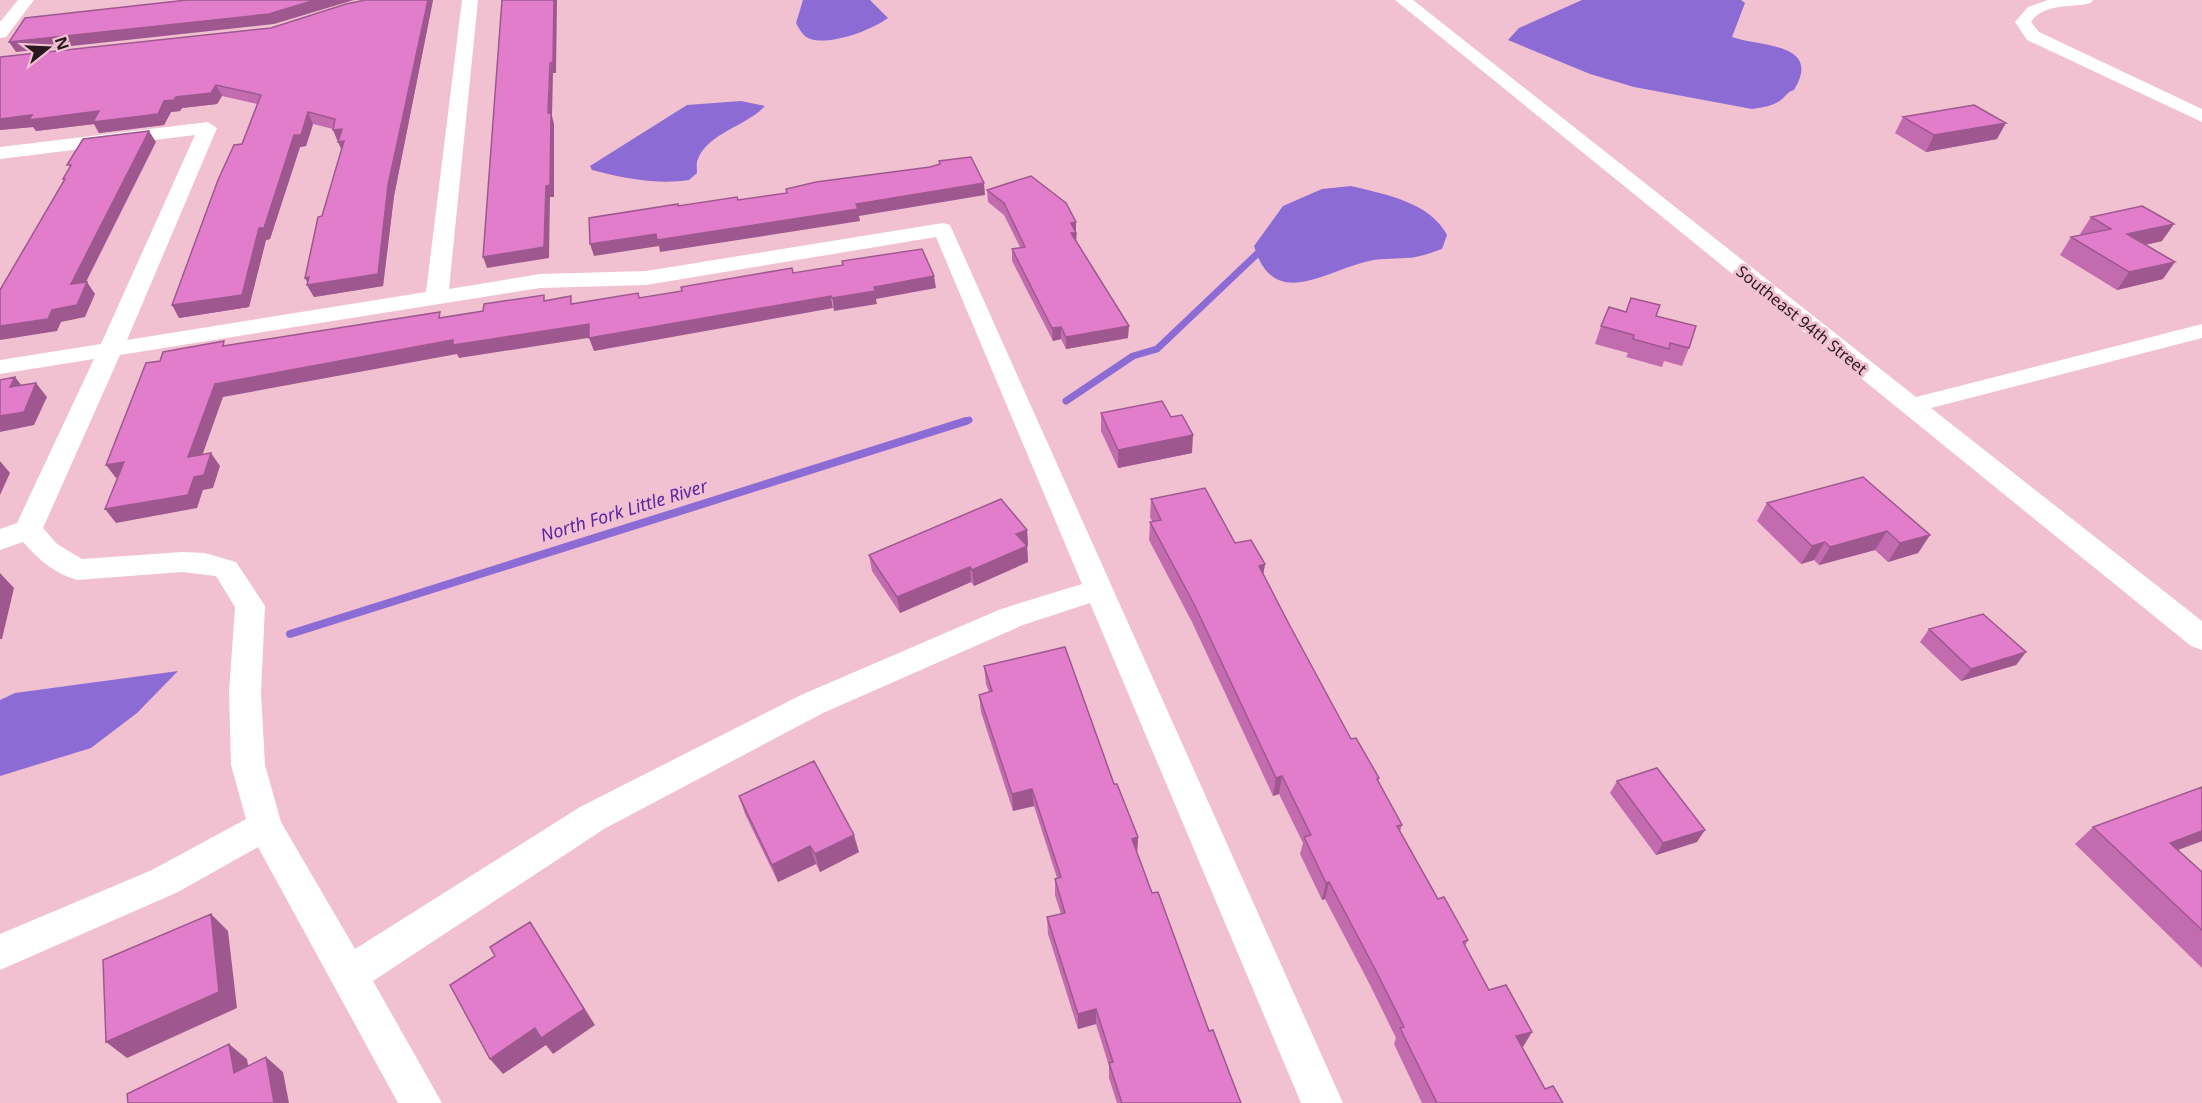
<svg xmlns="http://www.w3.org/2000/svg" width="2202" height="1103" viewBox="0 0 2202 1103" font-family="'Noto Sans',sans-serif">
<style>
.water{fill:#8d6bd5}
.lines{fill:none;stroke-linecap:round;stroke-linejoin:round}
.stream-far1{stroke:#8d6bd5;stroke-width:7}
.stream{stroke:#8d6bd5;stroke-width:8}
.street{fill:#fff;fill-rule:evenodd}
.wall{fill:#c26caf}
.shaded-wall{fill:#9e588f}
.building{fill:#e27dcc;stroke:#9e588f;stroke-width:1.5}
.labels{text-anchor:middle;stroke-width:6;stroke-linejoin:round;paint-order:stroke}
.street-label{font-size:16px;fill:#28171e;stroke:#f1c1d1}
.water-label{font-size:18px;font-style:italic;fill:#5a25a4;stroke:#f1c1d1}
</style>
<rect width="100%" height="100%" fill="#f1c1d1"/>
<path class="water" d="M803 0H870L888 18C872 30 828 47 808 38 802 35 799 28 796 23Z
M1582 0H1741L1745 3 1732 37C1759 47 1823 42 1794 90 1787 92 1787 95 1781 100 1773 106 1764 107 1752 109L1634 87 1590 74 1508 40 1519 28Z
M741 101 765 106C747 126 708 133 698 159 696 162 697 169 697 173L689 180C657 185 623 178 592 170L590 166 687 105Z
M1351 186C1384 194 1430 202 1447 235L1442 249C1430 253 1418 258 1406 258 1392 259 1379 258 1365 262 1322 273 1273 310 1254 246L1283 206 1322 189Z
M178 671 137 713 91 748 0 776V700L15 693Z"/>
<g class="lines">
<path class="stream-far1" d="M1066 401 1133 356 1157 349 1257 254
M962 422 969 420"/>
<path class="stream" d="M290 634 966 421"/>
<path class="street" d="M18 0H34L6 37 0 38V22Z
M462 0H478L449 289 540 274 646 271 943 223 950 225 1343 1103H1301L1090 603 1023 625 823 713 604 829 373 981 442 1103H398L258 847 178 892 0 970V934L152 870 246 819 231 765 229 693 235 607 216 576 182 572 77 580C55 574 38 559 23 542L0 550V529L17 523 94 359 0 374V360L101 344 195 135 0 159V147L208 122 217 128 127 340 426 292ZM936 237 1082 584 1001 609 801 695 580 807 355 949 281 822 265 765 261 693 265 606 236 562 205 553 182 552 82 559 57 544 43 528 120 355 540 288 646 285Z
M1395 0H1413L1916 397 2202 324V338L1931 408 2202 621V650L2191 646Z
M2048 0H2093L2091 3C2071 8 2043 3 2031 22L2039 32 2202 109V122L2027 40 2015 22 2028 7Z"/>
</g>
<path class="wall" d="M365 0H433L394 196 383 286 314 297 307 285 308 283 305 278 342 149 333 129 313 124 306 146 300 147 270 239 266 240 249 307 179 318 257 104 222 96 217 104 182 108 180 111 171 112 164 125 99 133 94 124 36 131 33 127 0 130V57L271 28Z
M1903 117 1997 139 1926 152 1895 133Z
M987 190 1077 234 1076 242 1128 338 1066 349 1061 339 1053 341 1012 261V249L1020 247 1004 215 988 202Z
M2091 217 2162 241 2146 245 2163 279 2117 290 2060 255 2071 237 2081 235 2080 234Z
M1626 312 1656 316 1689 348 1682 366 1664 361 1662 367 1626 357 1628 353 1595 344 1601 326Z
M1101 413 1192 453 1118 468 1101 431Z
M1151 499 1235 543 1265 564 1263 574 1290 626 1351 739 1379 778 1378 782 1402 825 1400 831 1438 899 1468 940 1465 946 1489 990 1532 1032 1522 1047 1545 1089 1563 1103H1422L1394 1044 1396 1038 1370 985 1325 899 1322 900 1300 854 1303 843 1279 794 1273 796 1192 622 1149 540 1150 522 1152 521 1150 517Z
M1767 503 1930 535 1918 553 1888 562 1875 550 1819 565 1814 560 1801 564 1757 521Z
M1027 530 1028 545 1027 546 1028 562 974 586 971 582 900 613 872 571 869 555Z
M1929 629 2026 652 2016 665 1961 681 1920 642Z
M984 666 1114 784 1138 837 1137 852 1152 893 1209 1031 1241 1103H1117L1109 1078V1066L1096 1024 1078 1029 1048 934 1047 917 1061 914 1055 895V879L1057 878 1034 806 1013 811 981 712 979 695 989 692 986 684Z
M1617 781 1697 842 1656 855 1610 793Z
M739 796 859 852 820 872 816 864 778 882 745 814Z
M2093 827 2202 841 2178 850 2202 872V968L2075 844Z"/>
<path class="shaded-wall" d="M315 0H354L274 24 16 52 9 42Z
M428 0H433L394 196 383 286 314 297 307 285H309L305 278 309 277 388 185Z
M554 0H557L556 73H553L552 116 554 124V197H550L549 258 487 268 483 257 548 113Z
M216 85 222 96 217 104 182 108 180 111 171 112 164 125 99 133 94 124 36 131 33 127 0 130V119L164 101 176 97Z
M308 112 313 124 306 146 300 147 270 239 266 240 249 307 179 318 172 305 294 135Z
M2006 123 1997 139 1926 152 1934 135Z
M342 129 347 140 338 142 333 130Z
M149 131 156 142 79 296 71 284Z
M344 141 343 153 338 142Z
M984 183 985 195 859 216 860 221 660 252 659 246 594 256 590 244 856 204Z
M1076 222V244L1071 245V223Z
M2174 224 2162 241 2115 251 2127 234Z
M2175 262 2163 279 2117 290 2129 272Z
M934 276 936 288 876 299 877 304 834 311 832 298 874 287Z
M87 282 95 294 85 317 61 322 57 331 0 340V326L52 310Z
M831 296 833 308 594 351 589 338Z
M589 324 594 337 459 358 457 354 223 397 197 470 188 457 215 384 453 340Z
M1129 326 1128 338 1066 349V337Z
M1061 327V339L1053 341 1052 328Z
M15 377 26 391 10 387Z
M36 383 47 397 34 425 0 432V416Z
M1193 435 1192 453 1118 468V450Z
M211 453 220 466 213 488 203 490 197 508 116 523 105 509 194 477Z
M0 461 10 473 0 495Z
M124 462 134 475 116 478 106 465Z
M1027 530 1028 545 1018 550 1016 534Z
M1887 531 1875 550 1819 565 1830 547Z
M1930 535 1918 553 1888 562 1900 543Z
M1825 542 1814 560 1801 564 1812 546Z
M1027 546 1028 562 974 586 972 570Z
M1265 564 1262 582 1259 566Z
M970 567 971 582 900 613 897 597Z
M0 573 14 588 2 639H0Z
M2026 652 2016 665 1961 681 1971 669Z
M1282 776 1279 794 1273 796 1276 778Z
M1032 789 1034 806 1013 811 1012 794Z
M1705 830 1697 842 1656 855 1663 843Z
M2202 831V841L2150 860 2170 843Z
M854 835 859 852 820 872 815 854Z
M1138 837 1137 854 1132 839Z
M810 846 816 864 778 882 772 865Z
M1329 882 1325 899 1322 900 1326 883Z
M211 914 228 931 237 1008 127 1058 106 1042Z
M530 922 595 1025 553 1054 546 1045 503 1074 490 1059Z
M1096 1009V1024L1078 1029V1014Z
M1532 1032 1523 1047 1508 1052 1516 1036Z
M229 1044 247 1059 252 1088 234 1073Z
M266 1057 283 1072 289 1103H274Z"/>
<path class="building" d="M187 0H315L269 14 9 42 25 18Z
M365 0H428L388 185 378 274 307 285 309 277 305 278 318 217 322 216 344 141 338 142 342 129 333 130 335 119 308 112 301 135H294L264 228H259L242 295 172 305 218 180 234 145 242 144 261 95 216 85 211 93 176 97 174 100 164 101 158 114 93 122 99 111 29 120 32 115 0 119V57L271 28 346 4Z
M502 0H554L553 62 550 63 548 113H551L550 185 546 186 544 247 483 257Z
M1974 105 2006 123 1934 135 1903 117Z
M149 131 71 284 87 282 77 305 52 310 48 319 0 326V290L65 179H63L71 165H67L83 139Z
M971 157 984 183 856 204 858 209 657 240 656 234 590 244 589 218 678 204V206L737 197 738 200 787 193 786 189 816 182 930 167 940 164 939 161Z
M1031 176 1066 203 1076 222 1071 223 1076 233H1071L1129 326 1066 337 1061 327 1052 328 1012 249 1025 247 1004 203 987 190Z
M2142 206 2174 224 2127 234 2175 262 2129 272 2071 237 2111 229 2091 217Z
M922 249 934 276 874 287 875 291 832 298 831 296 589 338V324L453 345V340L215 384 188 457 211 453 204 475 194 477 188 495 105 509 124 462 106 465 146 363 160 361 163 352 224 341 223 346 440 312 439 318 483 311 484 304 544 295V301L571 296V304L638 293 639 298 682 291 681 287 792 268 793 273 843 265 842 261Z
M1631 298 1660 305 1656 316 1696 326 1689 348 1670 343 1669 349 1633 339 1634 335 1601 326 1609 307 1626 312Z
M15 377 10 387 36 383 24 412 0 416V380Z
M1162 401 1171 417 1182 415 1193 435 1118 450 1101 413Z
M1863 477 1930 535 1900 543 1887 531 1830 547 1825 542 1812 546 1767 503Z
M1205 488 1235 543 1251 540 1265 564 1259 566 1290 626 1351 739 1356 738 1379 778 1377 779 1402 825 1397 826 1438 899 1444 897 1468 940 1463 942 1489 990 1506 985 1532 1032 1516 1036 1545 1089 1553 1086 1563 1103H1437L1400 1028 1404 1027 1375 969 1329 882 1326 883 1304 837 1311 835 1282 776 1276 778 1194 604 1150 522 1161 520 1151 499Z
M1001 499 1027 530 1016 534 1027 546 972 570 970 567 897 597 869 555Z
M1983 614 2026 652 1971 669 1929 629Z
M1065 647 1114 784H1117L1138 837 1132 839 1152 893 1158 892 1209 1031 1213 1030 1241 1103H1122L1109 1063 1113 1062 1096 1009 1078 1014 1047 917 1065 913 1055 879 1061 877 1032 789 1012 794 979 695 992 691 984 666Z
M814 761 854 835 815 854 810 846 772 865 739 796Z
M1657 768 1705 830 1663 843 1617 781Z
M2202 787V831L2170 843 2202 872V930L2093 827Z
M211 914 219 992 106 1042 103 960Z
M530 922 584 1009 541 1038 535 1028 490 1059 450 985 495 956 490 947Z
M229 1044 234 1073 266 1057 274 1103H128L127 1094Z"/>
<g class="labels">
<g class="street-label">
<text transform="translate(1802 320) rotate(39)" y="6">Southeast 94th Street</text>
</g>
<g class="water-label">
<text transform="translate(624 511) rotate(-17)" y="6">North Fork Little River</text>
</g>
</g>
<g transform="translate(48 48) rotate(72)" stroke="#f1c1d1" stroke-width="4.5" paint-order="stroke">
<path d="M0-4.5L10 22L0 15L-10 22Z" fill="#28171e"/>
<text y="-9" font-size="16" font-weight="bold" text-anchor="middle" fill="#28171e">N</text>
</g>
</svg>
